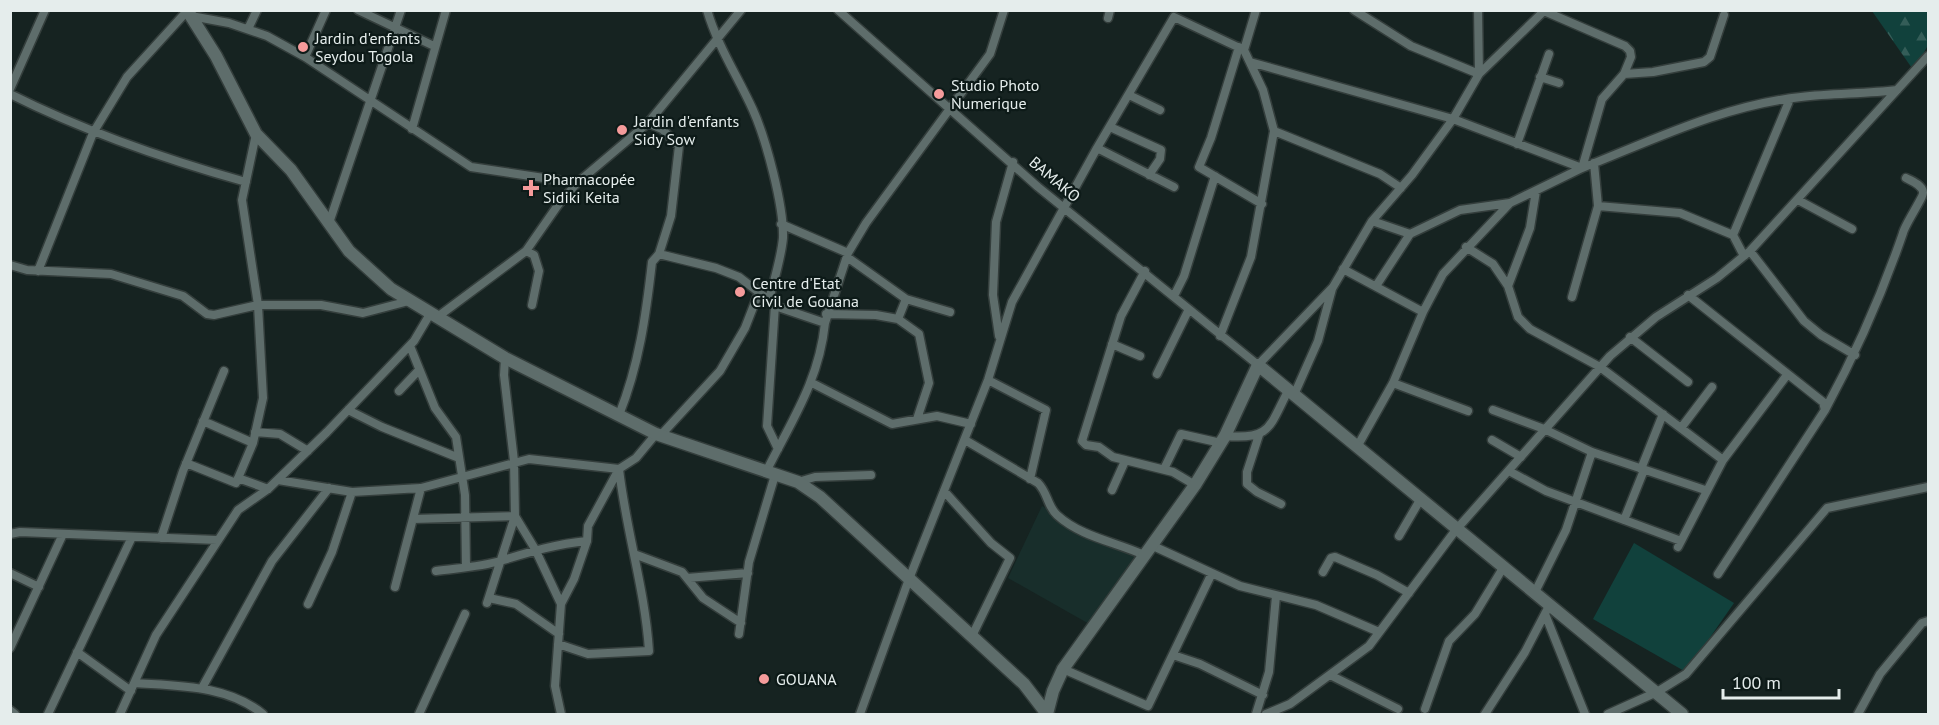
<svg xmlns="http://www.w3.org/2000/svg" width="1939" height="725" viewBox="0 0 1939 725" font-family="'PT Sans',sans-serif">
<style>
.built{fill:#182e2b}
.forest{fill:url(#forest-firs)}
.garden{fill:#11413c}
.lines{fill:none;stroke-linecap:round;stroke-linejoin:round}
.street-casing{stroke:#343e3c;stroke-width:11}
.secondary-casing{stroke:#343e3c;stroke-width:15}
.street{stroke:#5e6d6b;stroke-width:8}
.secondary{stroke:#5e6d6b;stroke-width:12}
.poi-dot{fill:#f59b9b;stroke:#0d1a18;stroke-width:2}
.labels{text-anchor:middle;stroke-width:4.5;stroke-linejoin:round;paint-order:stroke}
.poi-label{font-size:16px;fill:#e5edec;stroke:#0d1a18;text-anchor:start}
.street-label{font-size:16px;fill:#e5edec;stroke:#0d1a18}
</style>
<defs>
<pattern id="forest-firs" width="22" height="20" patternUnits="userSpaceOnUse" patternTransform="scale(1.5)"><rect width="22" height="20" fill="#11413c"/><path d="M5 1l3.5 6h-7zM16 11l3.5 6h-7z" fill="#345d58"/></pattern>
</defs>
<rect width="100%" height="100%" fill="#162321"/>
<path class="built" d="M1042 506 1138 554 1091 625 1008 578Z"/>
<path class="forest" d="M1872 11H1928V45L1914 71Z"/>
<path class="garden" d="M1634 543 1734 603 1686 672 1593 619Z"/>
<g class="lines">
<defs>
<path id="street" d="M358 10 434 46
M707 10C718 47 737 75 753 110 766 139 784 206 783 238 781 259 774 280 769 300
M838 10 1038 187 1258 365 1333 287 1372 221 1412 175 1453 119 1250 62
M1354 10 1411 46 1479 74 1453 119 1582 168C1653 140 1724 105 1801 97 1833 93 1865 94 1897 90
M191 16 229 23 267 36 305 57 471 167 577 183
M1108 18 1110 10
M248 29 257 10
M1239 47 1211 138 1199 167 1262 204
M1244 50 1256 10
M305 57 326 10
M1624 74 1653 72 1704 62 1710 57 1724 15
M1540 77 1559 83
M10 89 45 10
M10 94C86 132 164 159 246 182
M1129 95 1160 110
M648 123 662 129 679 146 671 216 659 254
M1110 127 1161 150 1160 159 1149 175
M412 129 446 10
M1274 131 1380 174 1401 188
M1517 144 1549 54
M1097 148 1174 187
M1536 191 1530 228 1508 286 1518 317 1530 329 1600 367 1723 460
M1798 200 1852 229
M1598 206 1680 213 1733 235 1744 256
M1372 221 1410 234
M329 223 401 10
M781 224 848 253
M1733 235 1790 99
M1466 247 1493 264 1508 286
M526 251 534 255 539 271 532 305
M1750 251 1804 321 1821 335 1855 355
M847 257 906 299 950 312
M10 265 27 270 111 274 183 296 207 314 214 315 258 305H321L363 313 409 301
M1343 269 1423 312
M38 271 93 133 127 77 188 10
M1145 271 1121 316 1082 441 1086 445 1099 447 1113 457 1173 472 1195 485
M1376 286 1410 234 1460 210 1510 203 1582 168 1602 99 1624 74 1631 57 1630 51 1625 46 1544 11 1479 74 1478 10
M1688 295 1823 402 1825 410 1718 574
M1174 296 1184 276 1215 176
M1572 297 1598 206 1594 163
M775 305 767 426 778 449
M826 314 876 315 898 319 919 334 929 383 917 419
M436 318 526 251 558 205 577 183 648 123 741 10
M898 319 906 299
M999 336 993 295 996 222 1013 162
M1630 337 1688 382
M1112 344 1140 356
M410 346 435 408 456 437 465 495 466 567
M1157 374 1189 309
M988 380 1046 410 1030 479
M812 383 892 424 937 416 971 424
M1393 383 1468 411
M399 391 419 370
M1294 395 1318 341 1332 289
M348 410 382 427 459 458
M1493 410 1544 429 1592 452 1705 490
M1825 410C1856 353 1882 294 1903 233 1905 224 1924 197 1923 192 1922 185 1912 181 1906 178
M619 415C639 365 646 315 652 262L659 254 716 268 739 277 778 307 825 323 848 253 866 223 990 54 1004 10
M203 421 253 443
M1681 428 1712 387
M255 432 280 434 308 451
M1259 435 1247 472V484L1257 492 1281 504
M660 436 720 371 745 328 759 292
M1225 436C1271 440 1269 427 1288 391
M965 440 1038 483C1048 493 1047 506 1057 515 1081 537 1116 542 1144 555
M1492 440 1521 457
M1357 447 1393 383 1423 312 1443 274 1510 203
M186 463 236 483 253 443 263 398 258 305 242 200 256 134
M1164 469 1181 434 1221 443
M1641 469 1663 414
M1509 471 1546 491 1681 541
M766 472C792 420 819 381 825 323
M238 478 268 489
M278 480 352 492 421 488 529 459 619 469
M798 482 815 477 871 475
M1112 490 1125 461
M944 491 991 543 1010 558 972 636
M515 516 535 549 561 604
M413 519 515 516
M1624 520 1644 470
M10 534 20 532 217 540
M1399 536 1420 500
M161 538 183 471 224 371
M1151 545 1240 586 1316 605 1379 632
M1678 547 1723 460 1787 375
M634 554 682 572 703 598 741 623
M436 571C457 568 480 567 500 561 530 552 556 544 587 541
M1323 572 1331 558 1335 557 1377 575 1409 593
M10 573 39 587
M687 578 748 573
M395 587 421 488
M1534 594 1566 530 1592 452
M489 598 516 604 559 634
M487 603 515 516 514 461 504 375 505 358
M308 604 332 552 352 492
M1545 614 1585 714
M739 634 749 562 775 475
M558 644 588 654 649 651C645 589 626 531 619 469
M10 648 63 534
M77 652 131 691
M1173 655 1200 664 1263 695
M1063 669 1148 706 1212 573
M1330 675 1398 709
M135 683C179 686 227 685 263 714
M202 688 272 561 329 488
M1425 709 1449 641 1475 614 1503 568
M10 710 15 714
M48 714 132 537
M120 714 156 635 238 510 268 489 327 432 414 341 430 314
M419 714 465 614
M561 714 555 686 561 604 574 579 587 541 588 526 619 469 636 458 656 434
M860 714 909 579 988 380 1012 302 1097 148 1174 17 1244 50 1263 90 1274 131 1251 257 1220 336
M1256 714 1269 672 1276 596
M1266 714 1290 704 1369 646 1455 531 1610 356 1656 317 1717 278 1750 251 1928 56
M1485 714 1525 652 1549 606
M1608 714 1657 692 1686 674 1827 508 1928 487
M1858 714 1880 674 1922 623 1928 621"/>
<path id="secondary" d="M187 10 216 56 256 134 291 170 349 251 391 289 505 358 656 434 798 482 820 497 1024 684 1047 714
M1047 714 1053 691 1063 669 1195 485 1225 436 1258 365 1682 714"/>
</defs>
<use href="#street" class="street-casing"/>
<use href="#secondary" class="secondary-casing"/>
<use href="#street" class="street"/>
<use href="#secondary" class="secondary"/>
</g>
<g class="poi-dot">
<circle cx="303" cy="47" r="6"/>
<circle cx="939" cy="94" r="6"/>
<circle cx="622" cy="130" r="6"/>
<path d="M528 179h6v6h6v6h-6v6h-6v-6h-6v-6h6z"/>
<circle cx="740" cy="292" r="6"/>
<circle cx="764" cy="679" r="6"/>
</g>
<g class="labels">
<g class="poi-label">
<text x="315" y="44">Jardin d'enfants<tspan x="315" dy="18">Seydou Togola</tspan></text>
<text x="951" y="91">Studio Photo<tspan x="951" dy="18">Numerique</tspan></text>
<text x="634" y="127">Jardin d'enfants<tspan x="634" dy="18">Sidy Sow</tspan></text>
<text x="543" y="185">Pharmacopée<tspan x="543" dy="18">Sidiki Keita</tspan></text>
<text x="752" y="289">Centre d'Etat<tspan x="752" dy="18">Civil de Gouana</tspan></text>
<text x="776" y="685">GOUANA</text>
</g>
<g class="street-label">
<text transform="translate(1055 179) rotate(40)" y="6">BAMAKO</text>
</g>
</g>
<rect width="1939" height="725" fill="none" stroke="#e5edec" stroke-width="24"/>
<path d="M1723 689v9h116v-9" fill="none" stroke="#e5edec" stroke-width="3"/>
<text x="1732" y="689" font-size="18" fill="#e5edec" stroke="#0d1a18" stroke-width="4.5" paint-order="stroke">100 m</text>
</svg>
